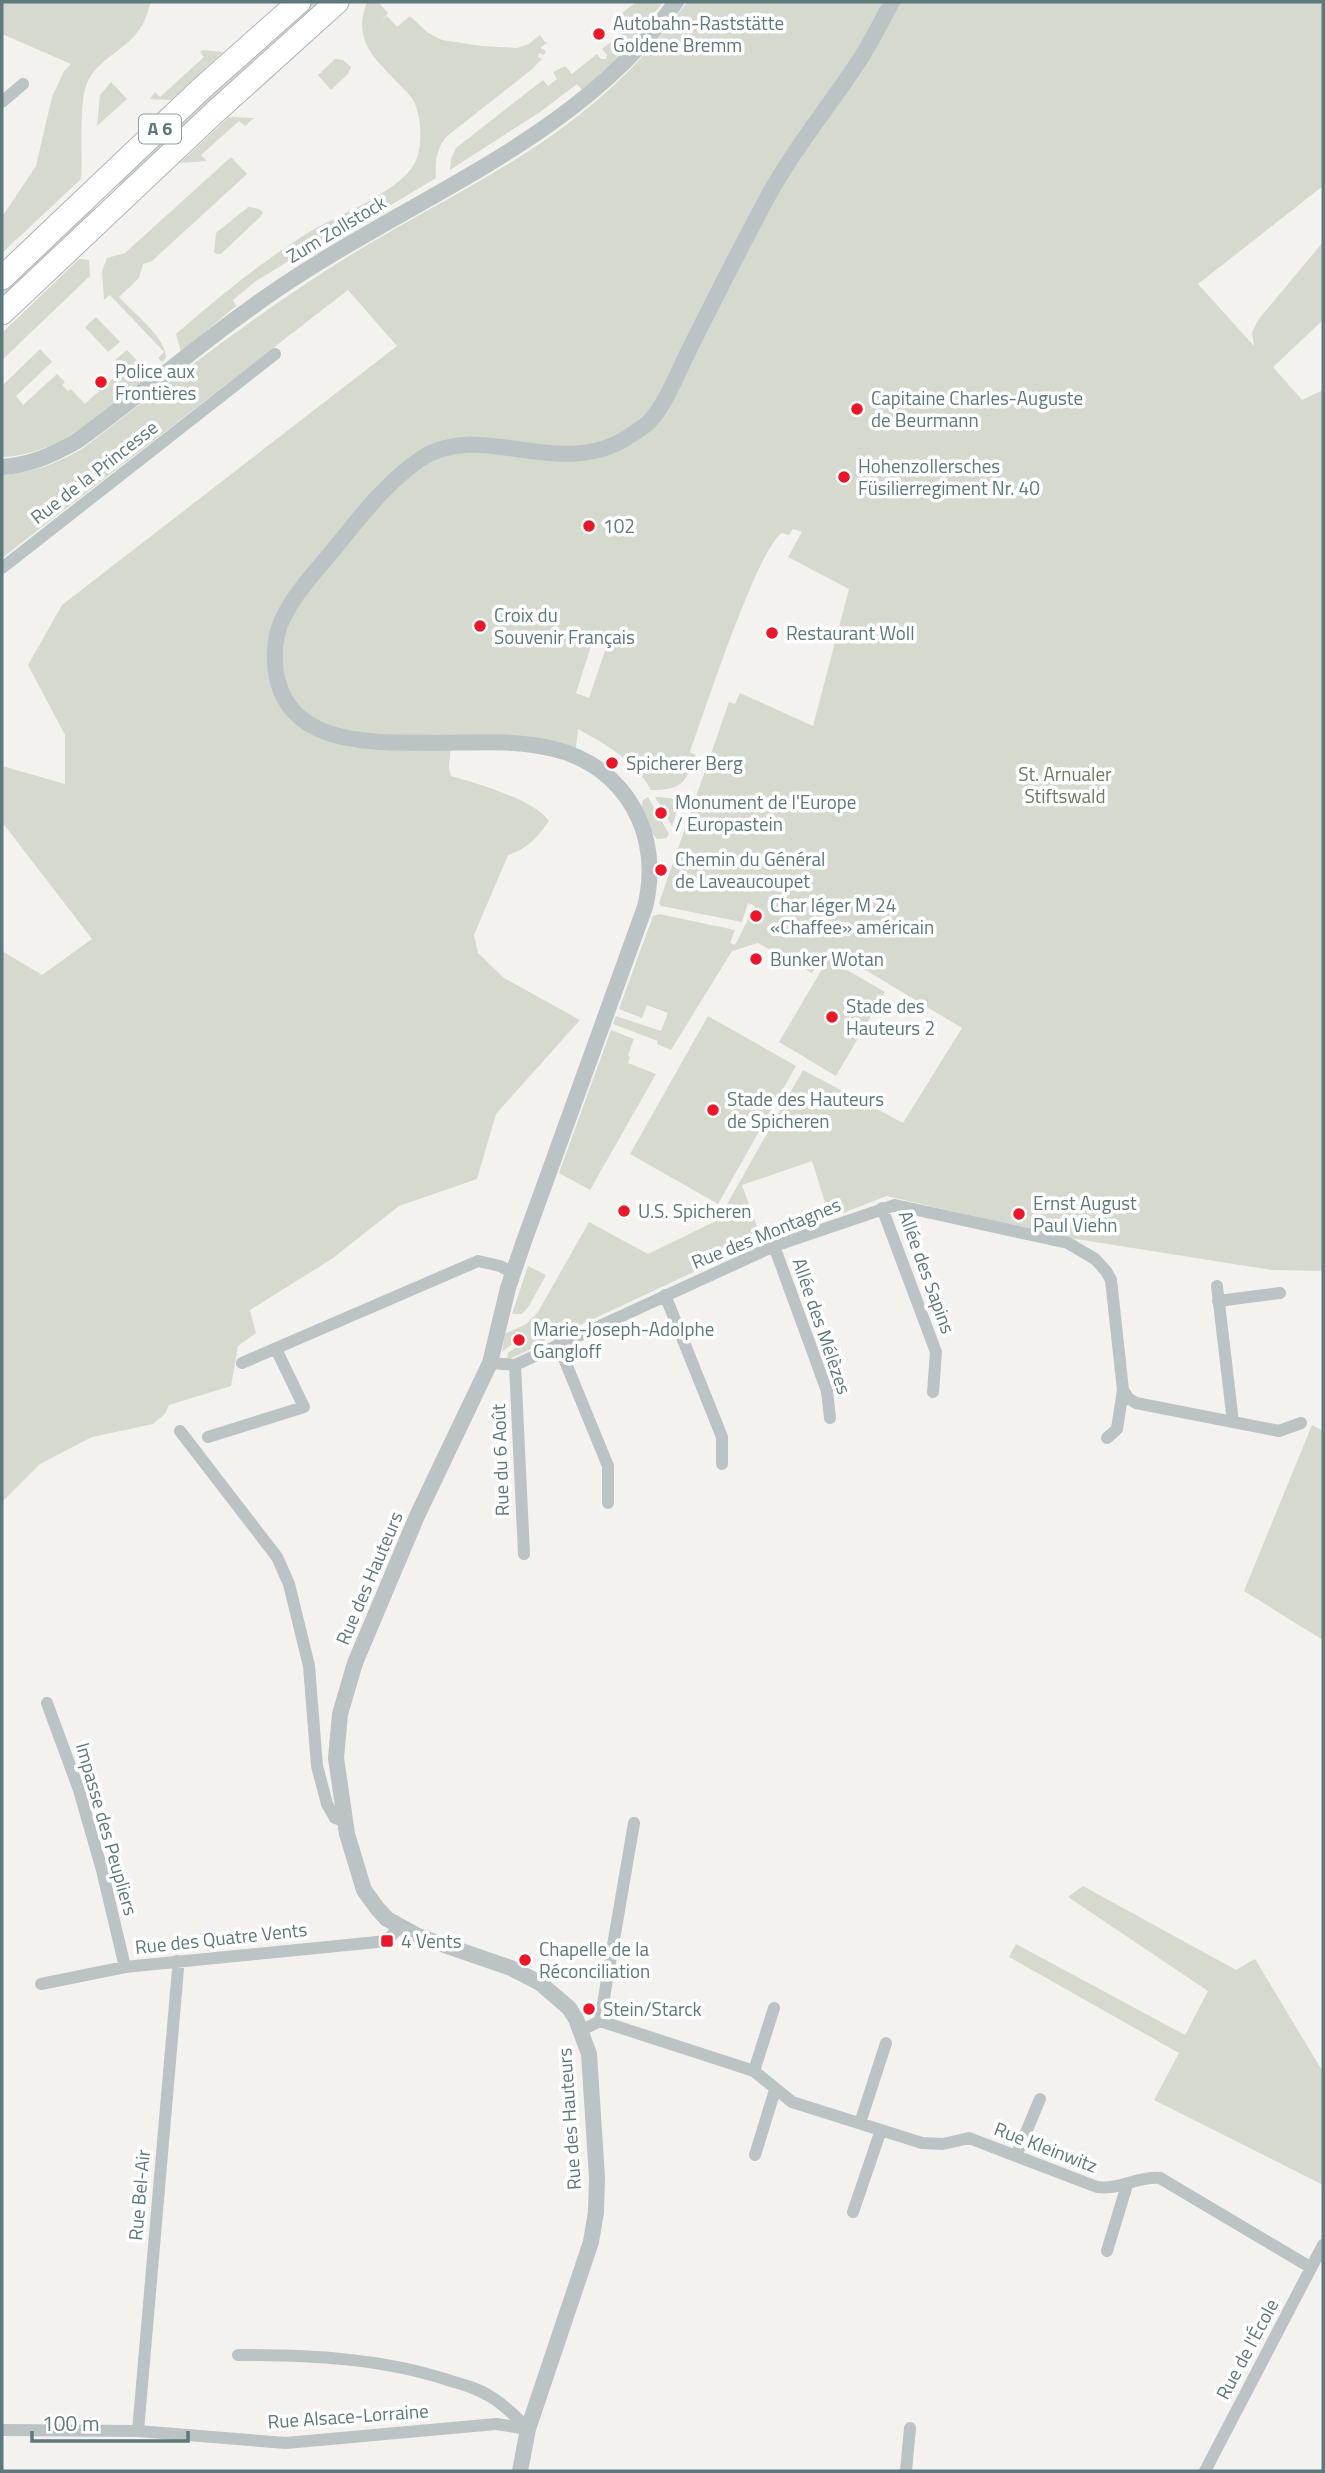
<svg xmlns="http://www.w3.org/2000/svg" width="1325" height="2473" viewBox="0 0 1325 2473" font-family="'Titillium Web',sans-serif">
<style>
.green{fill:#d5d9ce;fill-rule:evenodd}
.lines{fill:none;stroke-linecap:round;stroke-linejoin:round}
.motorway-casing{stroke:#afb5b6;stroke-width:25}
.minor{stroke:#bbc3c4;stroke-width:12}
.tertiary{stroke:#bbc3c4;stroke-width:16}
.motorway{stroke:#fff;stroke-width:23}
.poi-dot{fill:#ed1527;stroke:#fff;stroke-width:2.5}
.labels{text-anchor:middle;stroke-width:7;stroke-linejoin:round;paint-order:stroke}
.shield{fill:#fff;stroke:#8ea1a3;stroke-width:2}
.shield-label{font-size:18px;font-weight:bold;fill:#5d797c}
.poi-label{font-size:19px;fill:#5d797c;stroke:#fff;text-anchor:start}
.street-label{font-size:19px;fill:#5d797c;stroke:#fff}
.park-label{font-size:19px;fill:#6d7960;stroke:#fff}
</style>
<rect width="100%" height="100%" fill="#f4f2ef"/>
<path class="green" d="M2 2H151C148 10 146 20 141 27 128 49 99 58 88 81 78 101 83 154 81 179L2 253V217L36 166 52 97 64 71 71 64 2 34Z
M308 2H324L121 186 116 182Z
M367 2H378L388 13 382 20 387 16 397 27 410 16 428 33 442 40 481 46 517 48 529 44 540 35 545 42H548L540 48 546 51 544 55 539 53 538 57 542 59 531 70 446 137C436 150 435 162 436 178L376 214 372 210 256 281 233 300 236 306 181 352 176 334C219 297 262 261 311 231 338 215 396 193 413 166 423 152 422 120 415 104 412 96 404 90 399 84 374 58 352 40 367 2Z
M636 2H663L622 54 582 90 577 84 540 112 450 170 451 159 456 148 543 80 548 86 557 79 553 72 565 66 572 74 597 54 601 59H606L607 55 602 49 628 29 617 17Z
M687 2H1323V186L1198 284 1254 346 1252 332 1259 319 1323 242V320L1273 367 1302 400 1323 390V1271L1272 1270 1057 1236 887 1196 830 1218 812 1161 742 1185 762 1240 559 1335 555 1330 540 1345 507 1360 508 1353 526 1340 520 1334 513 1339 515 1342 502 1352 505 1334 526 1324 538 1312 589 1222 648 1254 718 1220 803 1070 903 1123 962 1028 829 948 812 973 758 943 732 951 671 1050 657 1044 658 1041 613 1024 616 1016 661 1031 668 1013 647 1005 642 1018 619 1009 653 916 659 914 735 930 730 943 735 945 755 906 748 903 742 922 661 906 659 903 729 702 735 704 740 693 813 726 849 589 788 557 802 532 793 529 789 535 782 533C758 547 703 716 690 752L696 755C685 783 683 790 651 790 635 761 607 745 578 729L575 756 451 743 449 768 451 776C476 783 535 800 549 821 537 838 528 848 508 855L474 935 478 953 504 978 580 1020 496 1114 477 1179 399 1206 333 1258 250 1310 256 1333 238 1346 231 1386 169 1405 165 1414 153 1424 92 1437 40 1464 2 1502V951L42 975 92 939 2 822V766L65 784V735L28 665 62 605 397 346 348 290 2 558V475C35 472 53 465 82 449 163 387 244 323 330 268 401 222 479 186 548 138 602 101 649 55 687 2ZM594 637 608 642 589 698 576 693Z
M203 50 223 52 171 100 150 99 155 92 160 97 204 57 200 52Z
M335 59 343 60 351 67 348 74 331 90 318 75Z
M111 82 127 99 97 126 100 95Z
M229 117 254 118 245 126 239 121 201 155 207 161 180 163Z
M231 157 247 174 152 261 143 264 139 278 119 297C133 313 166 337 166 358L162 362 158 358 164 352 110 295 104 300 102 271 107 258 125 253Z
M91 207 96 210 2 303V291L85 210Z
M248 207 259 209 263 212 261 216 221 254H217L214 252 216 233Z
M79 259 89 260 90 276 2 360V333Z
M96 317 120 342 108 352 85 327Z
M40 349 52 362 16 396 23 405 57 374 65 382 62 385 68 391 71 389 85 404 123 369 115 360 127 350 145 369 151 365 152 374C110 408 58 456 2 457V386Z
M648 797 669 834 666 838 657 839C649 831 639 811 643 800Z
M655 797 670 798 678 801 679 805 672 826Z
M828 959 885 992 836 1076 779 1042Z
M708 1016 796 1066 718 1204 630 1154Z
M611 1030 634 1039 628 1055 630 1057 628 1063 656 1074 590 1190 559 1173Z
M528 1266 546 1275 529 1306 522 1314H512Z
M1312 1425 1323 1431V1640L1244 1591Z
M1083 1886 1236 1970 1255 1959 1323 2072V2185L1154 2100 1179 2053 1009 1957 1016 1944 1185 2035 1208 1991 1068 1897Z"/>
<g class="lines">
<defs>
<path id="motorway" d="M2 278 202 88 299 2
M2 313 215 112 337 2"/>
</defs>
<use href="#motorway" class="motorway-casing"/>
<path class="minor" d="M2 102 23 84
M2 568 275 354
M882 1208 936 1352 933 1392
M774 1246 827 1391 830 1418
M1217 1286 1233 1422
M665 1295 722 1437V1464
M1218 1301 1280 1293
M558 1344 608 1466V1503
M242 1363 478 1261 500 1266 513 1273
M490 1363 515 1365 774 1246 895 1205 1068 1243 1095 1259 1106 1271 1111 1280 1123 1390 1128 1398 1136 1403 1279 1431 1301 1423
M515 1365 524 1554
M180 1431 277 1557 289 1584 309 1666 317 1766 327 1804 335 1818 345 1821
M208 1437 304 1407 276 1349
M1107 1438 1117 1429 1123 1390
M47 1703 79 1790 102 1870 125 1967
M41 1984 125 1967 387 1941 400 1926
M600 2021 754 2071 792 2102 922 2143 943 2144 969 2138 1097 2187C1120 2190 1138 2176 1160 2178L1310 2267
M582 2030 600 2021 634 1823
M754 2071 774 2008
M860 2123 886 2043
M755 2155 775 2090
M1016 2156 1040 2099
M853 2212 881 2130
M1107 2251 1127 2185
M238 2355C310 2355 382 2358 451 2381 465 2385 479 2389 491 2397 505 2405 516 2417 528 2429
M2 2430 138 2431 286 2443 496 2424 528 2429
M138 2431 178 1969 177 1961
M906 2471 910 2428
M1205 2471 1323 2245"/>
<path class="tertiary" d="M2 467C31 465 52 455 77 441 153 386 223 323 302 273 431 190 584 132 676 2
M520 2471 528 2429 591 2242 596 2212 597 2177 589 2054 576 2019 569 2008 540 1983 511 1968 418 1936 387 1919 377 1908 364 1890 347 1834 336 1758 340 1714 355 1663 417 1516 490 1363 508 1288 523 1244 645 907C663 836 627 767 554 749 516 739 472 743 433 743 376 742 288 748 276 673 273 652 275 632 285 614 298 589 318 569 335 548 360 517 386 483 419 460 479 417 561 484 631 435 636 431 644 427 649 422 667 403 681 365 693 342 717 294 741 247 766 200 792 151 828 108 859 61 871 43 881 22 892 2"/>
<use href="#motorway" class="motorway"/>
</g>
<g class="poi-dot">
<circle cx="599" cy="34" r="7"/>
<circle cx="101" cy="382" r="7"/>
<circle cx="857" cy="409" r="7"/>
<circle cx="844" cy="477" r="7"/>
<circle cx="589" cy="526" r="7"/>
<circle cx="480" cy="626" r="7"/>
<circle cx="772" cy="633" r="7"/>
<circle cx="612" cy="763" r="7"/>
<circle cx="661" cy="813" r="7"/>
<circle cx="661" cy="870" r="7"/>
<circle cx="756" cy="916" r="7"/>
<circle cx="756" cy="959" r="7"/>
<circle cx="832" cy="1017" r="7"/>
<circle cx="713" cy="1110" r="7"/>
<circle cx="624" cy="1211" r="7"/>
<circle cx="1019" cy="1214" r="7"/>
<circle cx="519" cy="1340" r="7"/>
<rect x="380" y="1934" width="14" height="14" rx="3.5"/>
<circle cx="525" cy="1960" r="7"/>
<circle cx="589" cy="2009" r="7"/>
</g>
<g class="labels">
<rect class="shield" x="139" y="114.5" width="42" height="29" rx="5"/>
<g class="shield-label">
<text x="160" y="135">A 6</text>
</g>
<g class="poi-label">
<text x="613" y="30">Autobahn-Raststätte<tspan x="613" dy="22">Goldene Bremm</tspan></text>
<text x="115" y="378">Police aux<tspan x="115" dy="22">Frontières</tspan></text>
<text x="871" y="405">Capitaine Charles-Auguste<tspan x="871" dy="22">de Beurmann</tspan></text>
<text x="858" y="473">Hohenzollersches<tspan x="858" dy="22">Füsilierregiment Nr. 40</tspan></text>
<text x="603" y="533">102</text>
<text x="494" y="622">Croix du<tspan x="494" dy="22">Souvenir Français</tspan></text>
<text x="786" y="640">Restaurant Woll</text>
<text x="626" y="770">Spicherer Berg</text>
<text x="675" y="809">Monument de l'Europe<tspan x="675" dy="22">/ Europastein</tspan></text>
<text x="675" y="866">Chemin du Général<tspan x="675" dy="22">de Laveaucoupet</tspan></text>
<text x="770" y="912">Char léger M 24<tspan x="770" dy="22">«Chaffee» américain</tspan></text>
<text x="770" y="966">Bunker Wotan</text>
<text x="846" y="1013">Stade des<tspan x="846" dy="22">Hauteurs 2</tspan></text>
<text x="727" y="1106">Stade des Hauteurs<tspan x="727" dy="22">de Spicheren</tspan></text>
<text x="1033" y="1210">Ernst August<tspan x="1033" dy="22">Paul Viehn</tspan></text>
<text x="638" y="1218">U.S. Spicheren</text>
<text x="533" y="1336">Marie-Joseph-Adolphe<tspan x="533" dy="22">Gangloff</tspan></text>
<text x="401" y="1948">4 Vents</text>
<text x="539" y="1956">Chapelle de la<tspan x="539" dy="22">Réconciliation</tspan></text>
<text x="603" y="2016">Stein/Starck</text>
</g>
<g class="street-label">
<text transform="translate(336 229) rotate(-31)" y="7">Zum Zollstock</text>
<text transform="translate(94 472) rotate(-38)" y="7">Rue de la Princesse</text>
<text transform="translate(766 1233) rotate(-22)" y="7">Rue des Montagnes</text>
<text transform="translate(927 1272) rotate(70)" y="7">Allée des Sapins</text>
<text transform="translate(822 1326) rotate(71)" y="7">Allée des Mélèzes</text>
<text transform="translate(500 1460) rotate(-92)" y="7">Rue du 6 Août</text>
<text transform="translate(369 1578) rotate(-67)" y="7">Rue des Hauteurs</text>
<text transform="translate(107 1829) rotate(74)" y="7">Impasse des Peupliers</text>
<text transform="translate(221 1938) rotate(-6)" y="7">Rue des Quatre Vents</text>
<text transform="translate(569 2119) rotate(-94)" y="7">Rue des Hauteurs</text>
<text transform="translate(1046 2147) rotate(21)" y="7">Rue Kleinwitz</text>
<text transform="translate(139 2195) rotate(-85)" y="7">Rue Bel-Air</text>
<text transform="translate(1247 2349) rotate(-62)" y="7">Rue de l'École</text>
<text transform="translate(348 2416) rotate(-4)" y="7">Rue Alsace-Lorraine</text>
</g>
<g class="park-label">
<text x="1065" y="781">St. Arnualer<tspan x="1065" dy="22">Stiftswald</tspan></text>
</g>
</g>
<rect width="1325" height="2473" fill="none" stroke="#5d797c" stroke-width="7"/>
<path d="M32 2431v10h156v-10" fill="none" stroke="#5d797c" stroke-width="3.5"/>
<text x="42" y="2431" font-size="21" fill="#5d797c" stroke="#ffffff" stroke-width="5" paint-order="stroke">100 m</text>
</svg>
